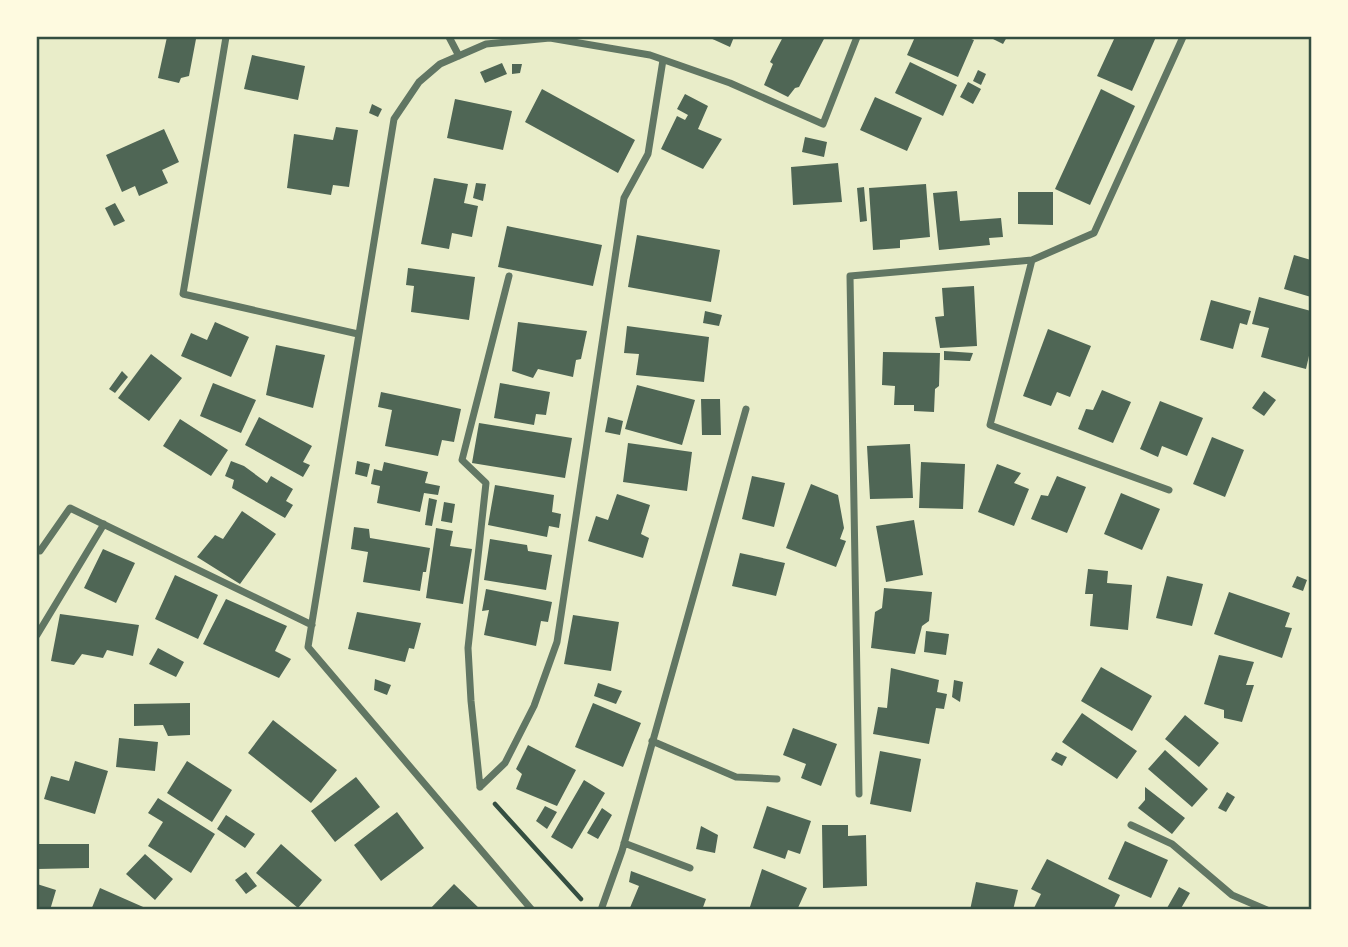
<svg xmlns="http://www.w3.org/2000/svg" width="1348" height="947" viewBox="0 0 1348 947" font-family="'Libre Baskerville',serif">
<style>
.building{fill:#4f6655}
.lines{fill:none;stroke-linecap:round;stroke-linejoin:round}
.path{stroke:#344e41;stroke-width:4.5}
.minor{stroke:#617663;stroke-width:7}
.neatline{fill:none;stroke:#344e41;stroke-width:2.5}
</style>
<rect width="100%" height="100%" fill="#e9edc9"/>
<path class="building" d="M167 37 196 39 189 76 181 78 179 83 158 78Z
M708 37H734L730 47Z
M783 37H825L799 87 795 88 788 97 764 85 773 64 770 62Z
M915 37H966L974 40 958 77 907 55Z
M994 37H1007L1003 44 993 39Z
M1115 37H1156L1132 91 1097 76Z
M252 55 305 66 298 100 244 89Z
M910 62 957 85 943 116 895 93Z
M502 63 507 74 485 83 480 72Z
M512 64H522L520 73 512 74Z
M978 70 986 74 981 85 973 81Z
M968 82 981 89 973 104 960 97Z
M542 89 635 140 618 173 525 122Z
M1101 89 1135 106 1090 205 1055 189Z
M685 94 708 106 698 129 722 139 703 169 661 149 677 116 685 120 688 115 677 109Z
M875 97 922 118 907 151 860 130Z
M455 99 512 111 503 150 447 138Z
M372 104 382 109 378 117 369 113Z
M336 127 358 130 349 187 333 185 331 195 287 188 294 134 333 140Z
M164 129 179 162 162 170 168 183 139 196 135 186 122 192 106 155Z
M805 137 827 142 824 157 802 152Z
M838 163 842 202 793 205 791 167Z
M434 178 468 184 464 203 478 206 472 237 452 233 449 249 421 244Z
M476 183 486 184 483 201 473 198Z
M926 184 930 237 900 240V248L873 250 869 188Z
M864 187 867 221 860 222 857 188Z
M957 191 960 221 1001 218 1003 237 989 238 990 245 939 250 933 193Z
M1018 192H1053V225L1018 224Z
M115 203 125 221 114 226 105 208Z
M507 226 602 245 593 286 498 267Z
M637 235 720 250 711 302 628 287Z
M1294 255 1311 260V297L1284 289Z
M408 268 475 277 469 320 411 312 414 286 406 285Z
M974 286 977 346 940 348 935 317 944 316 942 288Z
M1259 297 1311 311V347L1306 369 1261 357 1269 328 1252 324Z
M1211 300 1251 311 1247 325 1240 323 1233 349 1200 340Z
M705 311 722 315 719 326 703 323Z
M215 322 249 337 231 377 181 356 191 333 207 340Z
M518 322 587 331 581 359 576 360 573 377 538 369 533 378 512 371Z
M627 326 709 337 704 382 636 375 639 354 624 353Z
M1048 329 1091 346 1070 397 1057 392 1051 406 1023 396Z
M276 345 325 355 313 408 266 395Z
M944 351 973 353 970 361 944 360Z
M883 352 940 353 939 386 935 389 934 412 914 411V405H894L895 386 882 385Z
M151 354 182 378 149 421 118 398Z
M122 371 128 377 115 393 109 389Z
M213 383 256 400 241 433 200 416Z
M500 383 550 392 546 415 536 414 534 425 494 418Z
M637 385 695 400 682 445 625 429Z
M1102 390 1131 402 1113 443 1078 429 1086 409 1093 410Z
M1264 391 1276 400 1264 416 1252 408Z
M381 392 461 409 454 442 442 440 438 456 385 446 392 410 378 407Z
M701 399H720L721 435H702Z
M1160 401 1203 418 1187 456 1162 446 1158 457 1140 449Z
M259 417 312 446 303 462 310 465 303 477 245 445Z
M608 417 623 421 620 435 605 432Z
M180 419 228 450 211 476 163 446Z
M479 423 572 438 565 478 472 463Z
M1212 437 1244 450 1225 497 1193 484Z
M628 443 692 452 687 491 623 482Z
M910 444 913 498 870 499 867 446Z
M231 461 244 466 267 483 271 476 293 489 286 501 293 505 285 518 232 488 234 480 225 476Z
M357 461 370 464 367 477 355 474Z
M384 462 428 472 425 483 440 486 438 495 424 493 420 512 377 503 380 486 371 484 374 469 382 471Z
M921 462 965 464 963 509 919 508Z
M997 464 1021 473 1014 483 1029 489 1014 526 978 512Z
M752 476 785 483 774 527 742 519Z
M1057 476 1086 487 1067 533 1031 519 1041 495 1048 496Z
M811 484 838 495 844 528 840 539 846 541 836 567 786 548Z
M495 485 554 495 552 512 561 514 559 528 549 526 547 537 488 525Z
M1121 493 1160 509 1142 550 1104 534Z
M617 494 650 505 641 534 649 538 643 558 588 541 596 516 608 520Z
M429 498 437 500 432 526 425 525Z
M444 502 455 504 452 523 441 521Z
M242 511 276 534 240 584 197 557 215 535 223 539Z
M914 520 923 575 886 582 876 526Z
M354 527 369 529 370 538 430 548 426 572H423L420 591 363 582 368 552 351 549Z
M436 528 453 531 450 546 472 549 463 604 426 598Z
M490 539 527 545 528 551 552 555 546 590 484 580Z
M103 549 135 563 116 603 84 588Z
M740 553 785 563 776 596 732 586Z
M1088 569 1108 571 1107 583 1132 585 1128 630 1090 626 1093 594H1085Z
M175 575 218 595 198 639 155 619Z
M1167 576 1203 584 1192 626 1156 618Z
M1297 576 1307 580 1303 591 1292 587Z
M884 588 932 592 929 621 922 626 915 654 871 648 875 612 882 608Z
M486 589 552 602 548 622 541 621 536 646 484 635 489 610 482 611Z
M1229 592 1290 613 1285 627 1292 628 1282 658 1214 634Z
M226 599 287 626 275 651 291 659 279 678 203 644Z
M357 612 421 623 414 649 409 648 405 662 348 649Z
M60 614 139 625 133 656 107 650 103 658 82 654 74 665 51 661Z
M573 615 619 622 611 671 564 664Z
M926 631 949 634 946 655 924 652Z
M158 648 184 662 176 677 149 664Z
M1219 655 1254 662 1246 685H1254L1242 722 1224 718V710L1204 704Z
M1101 667 1152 696 1132 731 1081 701Z
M891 668 939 680 937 692 947 694 944 709 936 708 929 744 873 734 878 707 887 708Z
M375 679 391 685 387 695 374 690Z
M954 680 963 682 960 702 952 697Z
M598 683 622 691 616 704 594 696Z
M190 703V735L168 736 163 725 134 726V704Z
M593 703 641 723 623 767 575 747Z
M1082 713 1137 751 1117 779 1062 742Z
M1185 715 1219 743 1199 767 1165 739Z
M273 720 337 770 311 803 248 753Z
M793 728 837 744 821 786 801 778 806 764 783 755Z
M119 738 158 742 155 771 116 767Z
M528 745 576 770 557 806 516 789 522 774 516 769Z
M1165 750 1208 789 1192 807 1148 769Z
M880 751 921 759 911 812 870 804Z
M1056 752 1067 757 1062 766 1051 760Z
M75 761 108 771 95 814 44 799 51 776 69 781Z
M187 761 232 790 212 822 167 793Z
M356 777 380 807 335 842 311 811Z
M584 780 605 793 572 849 551 837Z
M1145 787 1185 818 1172 834 1138 808 1145 800Z
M1227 792 1235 797 1226 812 1218 808Z
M158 798 215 834 191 873 148 846 163 822 148 813Z
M545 806 557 812 547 829 536 821Z
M767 806 811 821 800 854 788 850 785 859 753 848Z
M602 808 612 815 598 839 587 833Z
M397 812 424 848 381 881 354 845Z
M226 815 255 834 245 848 217 829Z
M822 825H848V836L866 835 867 886 823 888Z
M701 826 718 835 715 853 696 849Z
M1125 841 1168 860 1151 898 1108 879Z
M37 844H89V868L37 869Z
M281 844 322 880 298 908 256 873Z
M145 854 173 879 155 900 126 874Z
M1047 859 1120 895 1113 910H1033L1041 894 1031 889Z
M762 869 807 888 797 910H749Z
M631 871 706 899 702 910H629L639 886 629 882Z
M246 872 257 886 246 894 235 880Z
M976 882 1018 890 1013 910H970Z
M37 884 56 890 50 910H37Z
M454 884 481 910H429Z
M1179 887 1190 893 1180 910H1172L1167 908Z
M100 888 150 910H91Z"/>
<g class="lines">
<path class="path" d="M495 804 581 899"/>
<path class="minor" d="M226 37 183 294 358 334
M449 37 459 56
M1032 260 990 425 1169 490
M37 550 40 551 70 508 312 625
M37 635 104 524
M652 741 736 777 777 779
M480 787 505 763 534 706 557 642 624 198 648 154 663 60
M480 787 471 701 468 648 486 483 462 460 509 276
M859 794 850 276 1032 260 1094 233 1183 37
M1131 825 1172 844 1232 895 1267 910
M624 843 690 868
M532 910 308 647 394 119 419 82 440 64 486 44 550 38 650 55 730 83 823 124 857 37
M601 910 622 851 746 409"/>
</g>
<rect width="1348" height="947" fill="none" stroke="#fefae0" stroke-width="77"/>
<rect x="38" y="38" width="1272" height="870" class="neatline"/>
</svg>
